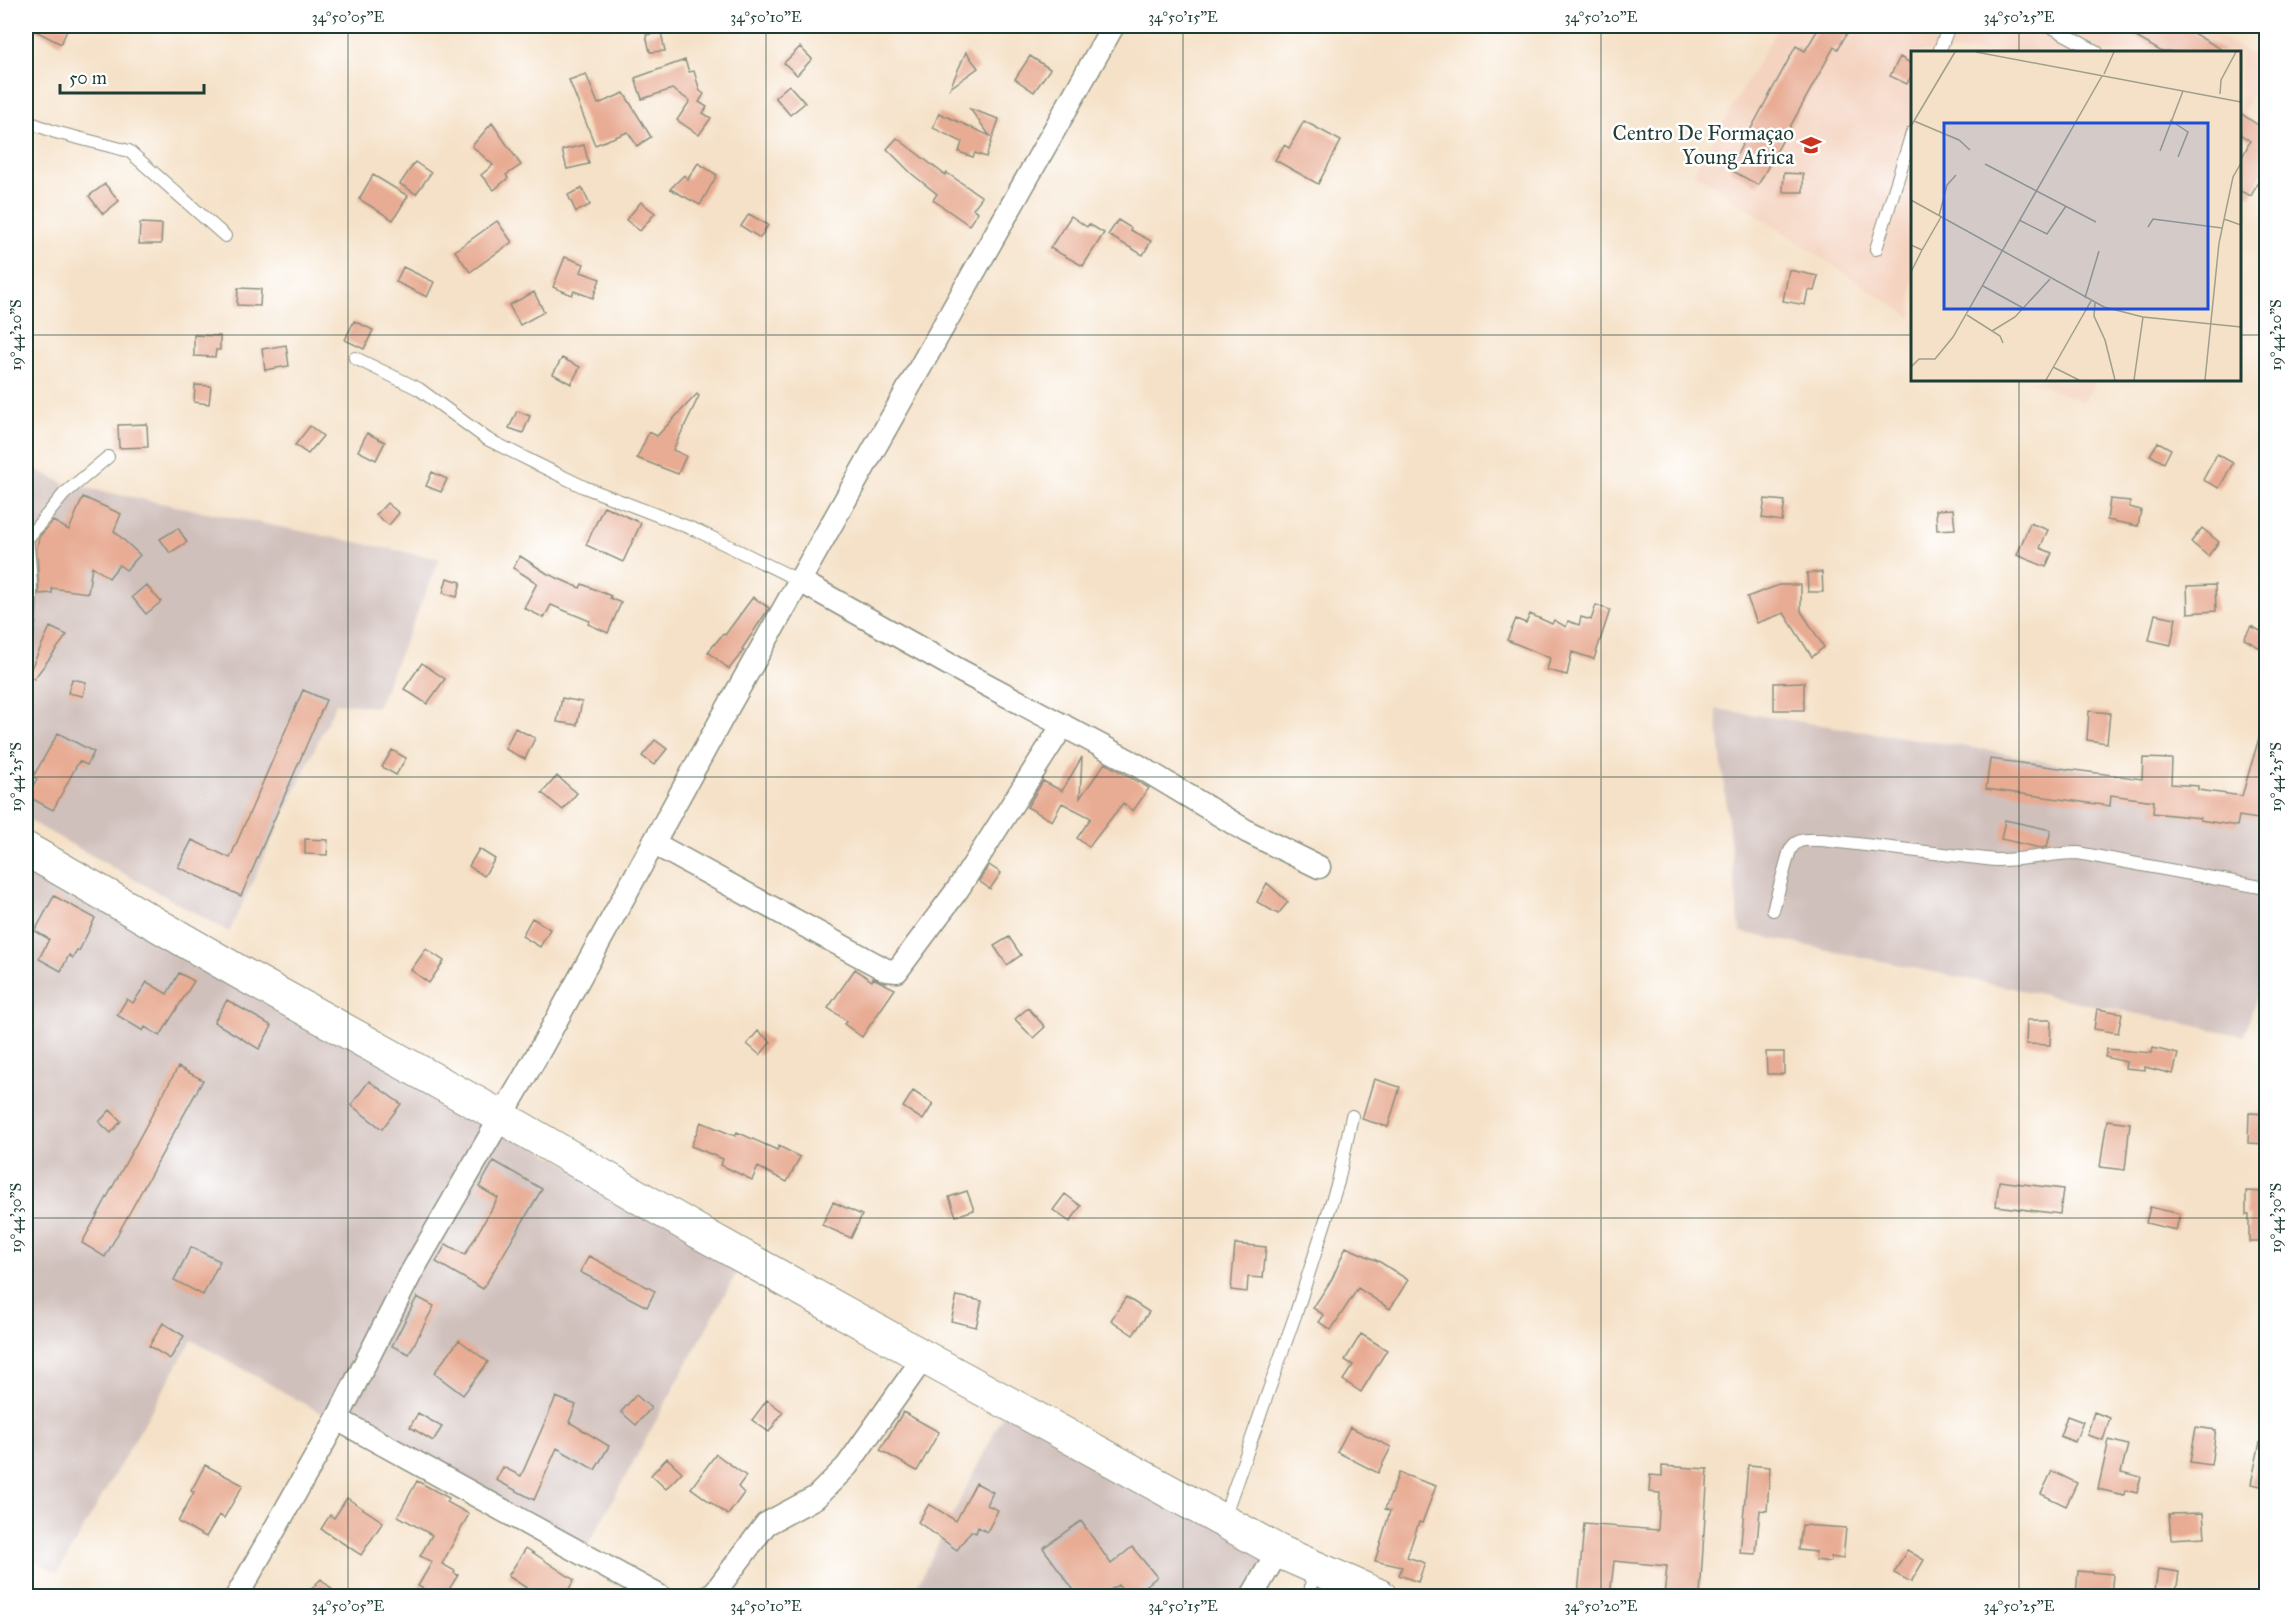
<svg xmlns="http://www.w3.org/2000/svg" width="2292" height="1622" viewBox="0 0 2292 1622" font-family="'IM FELL Great Primer',serif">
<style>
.built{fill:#f4d3c0}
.industrial{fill:#d0c0bc}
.building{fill:#e8ab93}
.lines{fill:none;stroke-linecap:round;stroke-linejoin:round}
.service-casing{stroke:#8a8f7e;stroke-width:14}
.minor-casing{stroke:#8a8f7e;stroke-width:25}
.secondary-casing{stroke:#8a8f7e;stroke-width:35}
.service{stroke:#fff;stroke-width:12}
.minor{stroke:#fff;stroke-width:22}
.secondary{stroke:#fff;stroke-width:33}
.ticks{fill:none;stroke:#1f3d34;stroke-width:1.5;stroke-opacity:0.45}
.labels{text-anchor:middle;stroke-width:5;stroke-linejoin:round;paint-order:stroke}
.poi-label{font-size:21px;fill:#1f3d34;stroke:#fff;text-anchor:end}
.inset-road{fill:none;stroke:#9f9f8c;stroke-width:1.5}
.view{fill:#1d4ed8;fill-opacity:0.15;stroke:#1d4ed8;stroke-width:3}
.inset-edge{fill:none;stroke:#1f3d34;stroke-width:3}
.neatline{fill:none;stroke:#1f3d34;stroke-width:2}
.ticks-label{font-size:15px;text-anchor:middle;fill:#1f3d34}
</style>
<rect width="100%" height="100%" fill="#fff"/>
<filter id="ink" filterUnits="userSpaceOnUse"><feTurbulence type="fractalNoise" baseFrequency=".0167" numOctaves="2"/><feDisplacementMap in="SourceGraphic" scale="12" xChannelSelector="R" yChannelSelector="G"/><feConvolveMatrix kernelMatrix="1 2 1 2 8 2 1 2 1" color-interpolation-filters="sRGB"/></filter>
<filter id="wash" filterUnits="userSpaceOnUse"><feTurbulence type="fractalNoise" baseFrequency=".008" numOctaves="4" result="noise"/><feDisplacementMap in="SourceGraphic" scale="24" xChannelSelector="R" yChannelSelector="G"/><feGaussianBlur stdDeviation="1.35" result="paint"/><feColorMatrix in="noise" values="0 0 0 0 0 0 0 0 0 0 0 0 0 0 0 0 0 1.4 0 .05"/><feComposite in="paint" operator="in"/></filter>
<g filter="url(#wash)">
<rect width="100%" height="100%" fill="#f5e1c7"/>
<path class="built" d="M1779 26H2202L2266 63V69L2240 118V52H1912V318L1694 173Z
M2027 380H2096L2084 402Z"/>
<path class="industrial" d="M26 465 66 484 440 559 377 707 336 703 229 932 26 819Z
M1716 709 1988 750 2266 806V992L2259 990 2244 1036 1740 932Z
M26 859 742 1263 580 1560 192 1340 58 1573 26 1556Z
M1005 1411 1278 1551 1252 1596H912Z"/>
<g id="blocks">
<path class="building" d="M26 26H69L61 44Z
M1820 26H1851L1838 49 1834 47 1758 185 1729 169 1796 46 1805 51Z
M2117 26H2181L2226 52H2162Z
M661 32 665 51 650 52 646 35Z
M800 47 812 59 797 75 784 63Z
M966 52 978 68 950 88Z
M1030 56 1050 69 1034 92 1015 79Z
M1900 57 1912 64V73L1907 84 1890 76Z
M685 60 689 72 694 71 700 91 704 94 699 102 707 107 703 113 711 118 699 135 677 120 690 101 672 89 642 99 635 78Z
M586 74 598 104 624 93 651 137 637 146 628 132 595 145 569 80Z
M789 85 805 103 790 115 775 97Z
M970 109 999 119 986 157 975 153 973 157 959 152 962 142 933 128 939 113 990 136Z
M2266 109V165L2251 196 2240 191V162L2250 141 2240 134V113L2258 125Z
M1304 121 1341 141 1318 184 1275 160 1284 145 1289 148Z
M492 123 521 165 506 175 508 178 494 190 481 175 493 165 472 146Z
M897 138 945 175 947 173 982 197 973 209 978 212 969 225 933 200 937 194 912 174 887 149Z
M584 145 589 164 567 169 562 150Z
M415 162 431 173 416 194 400 184Z
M698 163 717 175 700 205 670 189 684 175 688 179Z
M1784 173 1803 174V192H1783Z
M373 175 408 196 393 220 359 199Z
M105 184 119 201 103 214 89 196Z
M582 188 590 205 576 212 568 195Z
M641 202 655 213 640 231 626 220Z
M749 214 768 225 760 238 741 226Z
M1071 216 1087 227 1089 224 1104 233 1083 266 1050 248Z
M1118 220 1131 228 1130 230 1151 241 1143 255 1108 235Z
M497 221 512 242 470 272 455 251Z
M140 223 162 224 161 244H139Z
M565 257 584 264 581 272 600 279 593 298 574 291 572 295 553 287Z
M403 267 434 282 427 297 396 282Z
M1789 270 1818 276 1814 291 1808 290 1805 305 1783 301Z
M238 288 261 289 260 306 237 305Z
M534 292 544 312 520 325 509 305Z
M354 321 373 330 364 349 345 340Z
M194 335 220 336V350H216L215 357 194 356Z
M286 345 289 366 265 370 262 349Z
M562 358 580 367 571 384 553 374Z
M195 385 211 386 209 404 194 402Z
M697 394 699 396 673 450 686 456 678 474 637 458 649 432 657 436Z
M517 411 530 416 523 433 509 428Z
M147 424 148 447 119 448 118 425Z
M310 426 323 436 308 454 295 445Z
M367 433 385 442 376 460 358 451Z
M2158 442 2171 449 2164 463 2150 455Z
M2217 454 2233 463 2219 488 2203 480Z
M432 472 447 479 441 492 426 486Z
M83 497 121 514 114 531 140 555 126 570 119 565 109 578 92 566 88 593 52 588V593L39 594 37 548 39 537 53 521 69 530Z
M1765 499 1785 501 1782 521 1762 518Z
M2110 499 2130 501 2129 507 2141 510 2138 526 2107 520Z
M387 503 399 513 389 525 376 515Z
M604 506 641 523 623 562 586 545Z
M1953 509 1955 529 1937 530 1936 510Z
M2030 523 2048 530 2040 548 2052 553 2046 567 2017 555Z
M178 528 187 542 170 553 160 539Z
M2202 528 2219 542 2208 556 2191 542Z
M520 556 548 574 580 588 582 584 611 596 610 598 621 603 608 633 588 624 590 621 551 605 544 618 524 608 537 583 513 568Z
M1822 572 1823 592H1808L1807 573Z
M447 578 461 582 457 597 443 593Z
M146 585 161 602 146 614 132 597Z
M1779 585H1801V611L1824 647 1812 657 1784 613 1757 623 1747 597Z
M2215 585 2216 611 2188 613 2187 586Z
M753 597 769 608 742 649 744 650 729 669 708 652 723 634 725 635Z
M1596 605 1610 610 1594 659 1572 652 1567 675 1547 670 1550 658 1507 640 1516 619 1526 623 1530 614 1552 624 1554 620 1566 627 1568 621 1579 625 1581 617 1591 620Z
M2155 614 2176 618 2171 645 2149 640Z
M2251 626 2266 634V641L2262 649 2244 639Z
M50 627 67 635 34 679 28 675Z
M422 663 445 679 427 704 404 689Z
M72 679 86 682 83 696 68 693Z
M1804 682V710H1774V683Z
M303 690 326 700 241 896 178 867 192 840 230 858Z
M562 698 582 702 577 725 557 722Z
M2089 711 2110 713 2107 743 2087 740Z
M515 728 535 738 525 759 505 749Z
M2262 728H2266V781L2262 780 2258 819 2239 816 2237 826 2200 820V818L2153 813 2154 801 2111 795 2110 806 1986 789 1990 759 2142 779 2143 758 2172 759 2171 784 2198 786V790L2242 796Z
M58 733 94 752 87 765 79 761 53 810 27 796 37 779 33 777Z
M655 740 667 749 654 765 642 756Z
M392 750 406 758 396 775 382 767Z
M1082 757 1080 798 1105 763 1149 788 1133 811 1123 803 1089 847 1077 838 1091 818 1062 803 1052 821 1027 807 1043 781 1062 791Z
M557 776 577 793 563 810 542 793Z
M2005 820 2051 830 2047 847 2040 848 2001 839Z
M305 839 328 840 327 855 305 854Z
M479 849 495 859 484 876 469 866Z
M989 865 1001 873 990 889 979 881Z
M1267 883 1288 902 1278 914 1257 902Z
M54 896 95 918 79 951 77 950 73 958 69 955 61 971 39 959 49 939 35 931Z
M532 918 550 929 540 947 522 936Z
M1009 937 1021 955 1007 965 994 946Z
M426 949 444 961 429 983 411 970Z
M855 969 872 981 873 978 895 989 862 1037 844 1024 847 1021 828 1008Z
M179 973 194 981 160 1036 145 1027 143 1031 117 1015 127 999 133 1003 147 982 167 994Z
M227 1000 272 1026 259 1049 214 1022Z
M1028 1008 1045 1027 1033 1038 1015 1019Z
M2097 1009 2122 1013 2118 1033 2094 1029Z
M2027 1020H2051L2050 1045 2026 1044Z
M758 1031 771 1042 760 1055 747 1044Z
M2153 1048 2178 1054 2173 1074 2145 1067V1070L2125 1068 2126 1062 2105 1057 2107 1049 2152 1053Z
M1766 1052H1784V1074H1767Z
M178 1067 203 1080 105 1257 82 1243Z
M1374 1079 1400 1087 1388 1127 1362 1119Z
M369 1081 401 1104 382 1129 351 1105Z
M913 1091 933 1104 923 1120 903 1107Z
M110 1110 121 1121 111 1133 99 1122Z
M2249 1113 2266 1114V1144L2248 1143Z
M2107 1120 2130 1123 2125 1170 2100 1167Z
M701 1122 735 1136 737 1132 777 1150 779 1146 800 1157 787 1182 758 1167 752 1180 721 1165 723 1159 691 1146Z
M494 1161 542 1189 483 1289 436 1262 446 1244 465 1255 498 1198 479 1187Z
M1999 1181 2063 1189 2060 1214 1996 1206Z
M967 1191 974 1210 956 1216 949 1197Z
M2246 1191 2266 1192V1242H2249V1215H2246Z
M1065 1194 1081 1206 1070 1222 1053 1210Z
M833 1202 862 1215 851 1238 822 1225Z
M2150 1207 2180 1214 2176 1230 2146 1223Z
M1235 1244 1266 1247 1263 1278 1248 1277 1247 1292 1231 1290Z
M191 1247 220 1261 203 1295 174 1280Z
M1346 1247 1380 1262 1408 1280 1390 1309 1358 1288 1331 1330 1319 1322 1324 1315 1313 1308 1332 1279Z
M589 1256 655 1291 647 1307 580 1272Z
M957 1296 982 1301 976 1327 951 1321Z
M417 1297 434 1306 409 1354 392 1346Z
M1126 1297 1149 1312 1133 1335 1111 1320Z
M163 1323 184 1336 170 1359 149 1346Z
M1361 1334 1387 1350 1361 1392 1343 1380 1353 1365 1345 1360Z
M459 1340 488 1362 463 1395 434 1373Z
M636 1395 651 1408 636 1425 621 1412Z
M556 1397 576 1405 569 1422 609 1446 595 1470 557 1448 534 1500 496 1480 503 1467 521 1476Z
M767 1400 783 1412 769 1432 752 1420Z
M903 1412 939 1432 917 1471 880 1450Z
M2094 1412 2110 1418 2103 1440 2087 1435Z
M418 1413 442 1427 433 1441 410 1427Z
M2067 1416 2083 1422 2075 1442 2060 1436Z
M1350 1427 1391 1447 1378 1473 1337 1452Z
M2196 1427 2216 1430 2211 1465 2190 1462Z
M2109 1440 2128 1445 2121 1472 2141 1477 2137 1493 2125 1490 2124 1495 2098 1489Z
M2260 1442 2266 1443V1487L2251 1484Z
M716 1454 746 1476 738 1487 744 1493 728 1515 691 1488Z
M667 1458 682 1472 666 1489 651 1475Z
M205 1465 243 1485 224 1518 219 1515 206 1537 178 1522 194 1492 191 1491Z
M1748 1465 1770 1467 1767 1511 1760 1510 1756 1554 1740 1553Z
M1662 1466 1708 1469 1700 1596H1664L1667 1566 1614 1561 1610 1596H1578L1584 1524 1658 1530 1660 1493 1649 1492 1650 1475 1662 1476Z
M2052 1471 2077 1483 2066 1506 2041 1494Z
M1399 1473 1436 1486 1422 1523 1419 1522 1407 1557 1425 1563 1418 1582 1399 1575 1402 1567 1375 1561 1390 1511 1385 1509Z
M417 1481 449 1498 447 1502 469 1514 442 1564 455 1571 454 1573 458 1575 445 1596H436L418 1586 432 1562 420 1556 432 1535 398 1516Z
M976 1483 993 1492 987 1505 998 1510 987 1532 978 1527 976 1533 971 1531 957 1550 918 1522 929 1504 956 1521Z
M347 1498 383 1522 361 1555 321 1529 330 1515 334 1518Z
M2203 1513 2205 1537 2171 1539 2169 1514Z
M1081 1521 1111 1564 1132 1547 1157 1577 1133 1596H1127L1118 1585 1101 1596H1078L1043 1548Z
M1802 1525 1846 1528 1843 1559 1831 1557V1562L1815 1560 1816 1552 1799 1550Z
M526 1548 574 1580 565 1596H539L508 1576Z
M1907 1550 1924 1560 1911 1582 1894 1573Z
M2158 1569 2179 1572 2176 1593 2155 1590Z
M2078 1571 2113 1574 2111 1596H2076Z
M321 1579 339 1596H304Z"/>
</g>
</g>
<g filter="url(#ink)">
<use href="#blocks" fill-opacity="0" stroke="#8a8f7e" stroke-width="1.5"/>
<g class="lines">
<defs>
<path id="service" d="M2050 26 2097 52
M1939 52 1949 26
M26 121 55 132 129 151 225 236
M1876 249 1912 133
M355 358 419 389 487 439 537 464 584 487 698 531 800 581
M26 642C34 609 31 573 27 539L64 494 108 457
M1773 910 1789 853C1795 837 1807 840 1822 840L1995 860C2023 861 2050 853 2078 853L2266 888
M1223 1520 1296 1313 1338 1182 1352 1116
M1310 1596 1313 1568"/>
<path id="minor" d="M800 581 959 670 1137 765 1248 832 1319 867
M653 843 886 970 897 971 958 889 1063 725
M337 1419 659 1596
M237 1596 337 1419 411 1273 540 1050 722 718 1113 26
M708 1596 715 1592 766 1524 816 1497 847 1466 924 1357
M1252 1596 1278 1551"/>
<path id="secondary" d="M26 849 246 976 500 1116 699 1232 924 1357 1278 1551 1380 1596"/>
</defs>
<use href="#service" class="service-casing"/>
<use href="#minor" class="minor-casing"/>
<use href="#secondary" class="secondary-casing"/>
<use href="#service" class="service"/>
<use href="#minor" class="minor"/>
<use href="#secondary" class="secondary"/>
</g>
</g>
<path class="ticks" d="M348 26V1596M766 26V1596M1183 26V1596M1601 26V1596M2019 26V52M26 335H1912M2240 335H2266M2019 380V1596M26 777H2266M26 1218H2266"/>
<defs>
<symbol id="university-bare" viewBox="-9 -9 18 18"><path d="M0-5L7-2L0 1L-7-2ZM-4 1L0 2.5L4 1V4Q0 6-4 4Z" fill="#c8321e" stroke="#fff" stroke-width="2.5" paint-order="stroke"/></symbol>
</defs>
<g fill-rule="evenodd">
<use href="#university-bare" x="1796" y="130" width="30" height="30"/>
</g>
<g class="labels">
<g class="poi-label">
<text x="1794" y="140">Centro De Formaçao<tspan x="1794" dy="24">Young Africa</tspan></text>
</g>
</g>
<g transform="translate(1911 51)">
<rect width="330" height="330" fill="#f5e1c7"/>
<path class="inset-road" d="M65 1 330 51M193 23 203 1M309 43 310 29 325 1M259 69 277 81 267 106M3 70 48 89 59 99M0 75 44 1M249 100 272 40M74 113 185 171M0 149 193 256 232 266 330 276M28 165 36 134 45 124M313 168 330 174M108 169 136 183 155 155M237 176 242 168 311 177M0 194 11 199 30 166M0 221 11 199M72 235 112 257M174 247 188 200M184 252 183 265 194 289 204 329M56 264 89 285 92 292M81 280 104 266 139 228M0 316 8 308H24L42 286 191 25M142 316 168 329M135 329 180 250M223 329 232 266M294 329 308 192 322 126 330 112"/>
<path class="view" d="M33 72H297V258H33Z"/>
<rect width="330" height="330" class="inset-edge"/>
</g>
<rect width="2292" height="1622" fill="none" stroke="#fff" stroke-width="66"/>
<path d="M60 84v9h144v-9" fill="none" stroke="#1f3d34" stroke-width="3"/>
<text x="69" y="84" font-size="18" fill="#1f3d34" stroke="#ffffff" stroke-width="4.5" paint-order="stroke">50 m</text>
<rect x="33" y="33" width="2226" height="1556" class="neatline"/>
<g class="ticks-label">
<text x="348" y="22">34°50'05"E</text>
<text x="766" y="22">34°50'10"E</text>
<text x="1183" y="22">34°50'15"E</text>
<text x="1601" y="22">34°50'20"E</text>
<text x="2019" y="22">34°50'25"E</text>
<text transform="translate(16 335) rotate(-90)" y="5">19°44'20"S</text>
<text transform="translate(2276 335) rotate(-90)" y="5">19°44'20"S</text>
<text transform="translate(16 777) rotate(-90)" y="5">19°44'25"S</text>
<text transform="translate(2276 777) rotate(-90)" y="5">19°44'25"S</text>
<text transform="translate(16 1218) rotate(-90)" y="5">19°44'30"S</text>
<text transform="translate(2276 1218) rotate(-90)" y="5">19°44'30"S</text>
<text x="348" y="1611">34°50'05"E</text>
<text x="766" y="1611">34°50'10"E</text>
<text x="1183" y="1611">34°50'15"E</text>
<text x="1601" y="1611">34°50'20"E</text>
<text x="2019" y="1611">34°50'25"E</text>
</g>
</svg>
